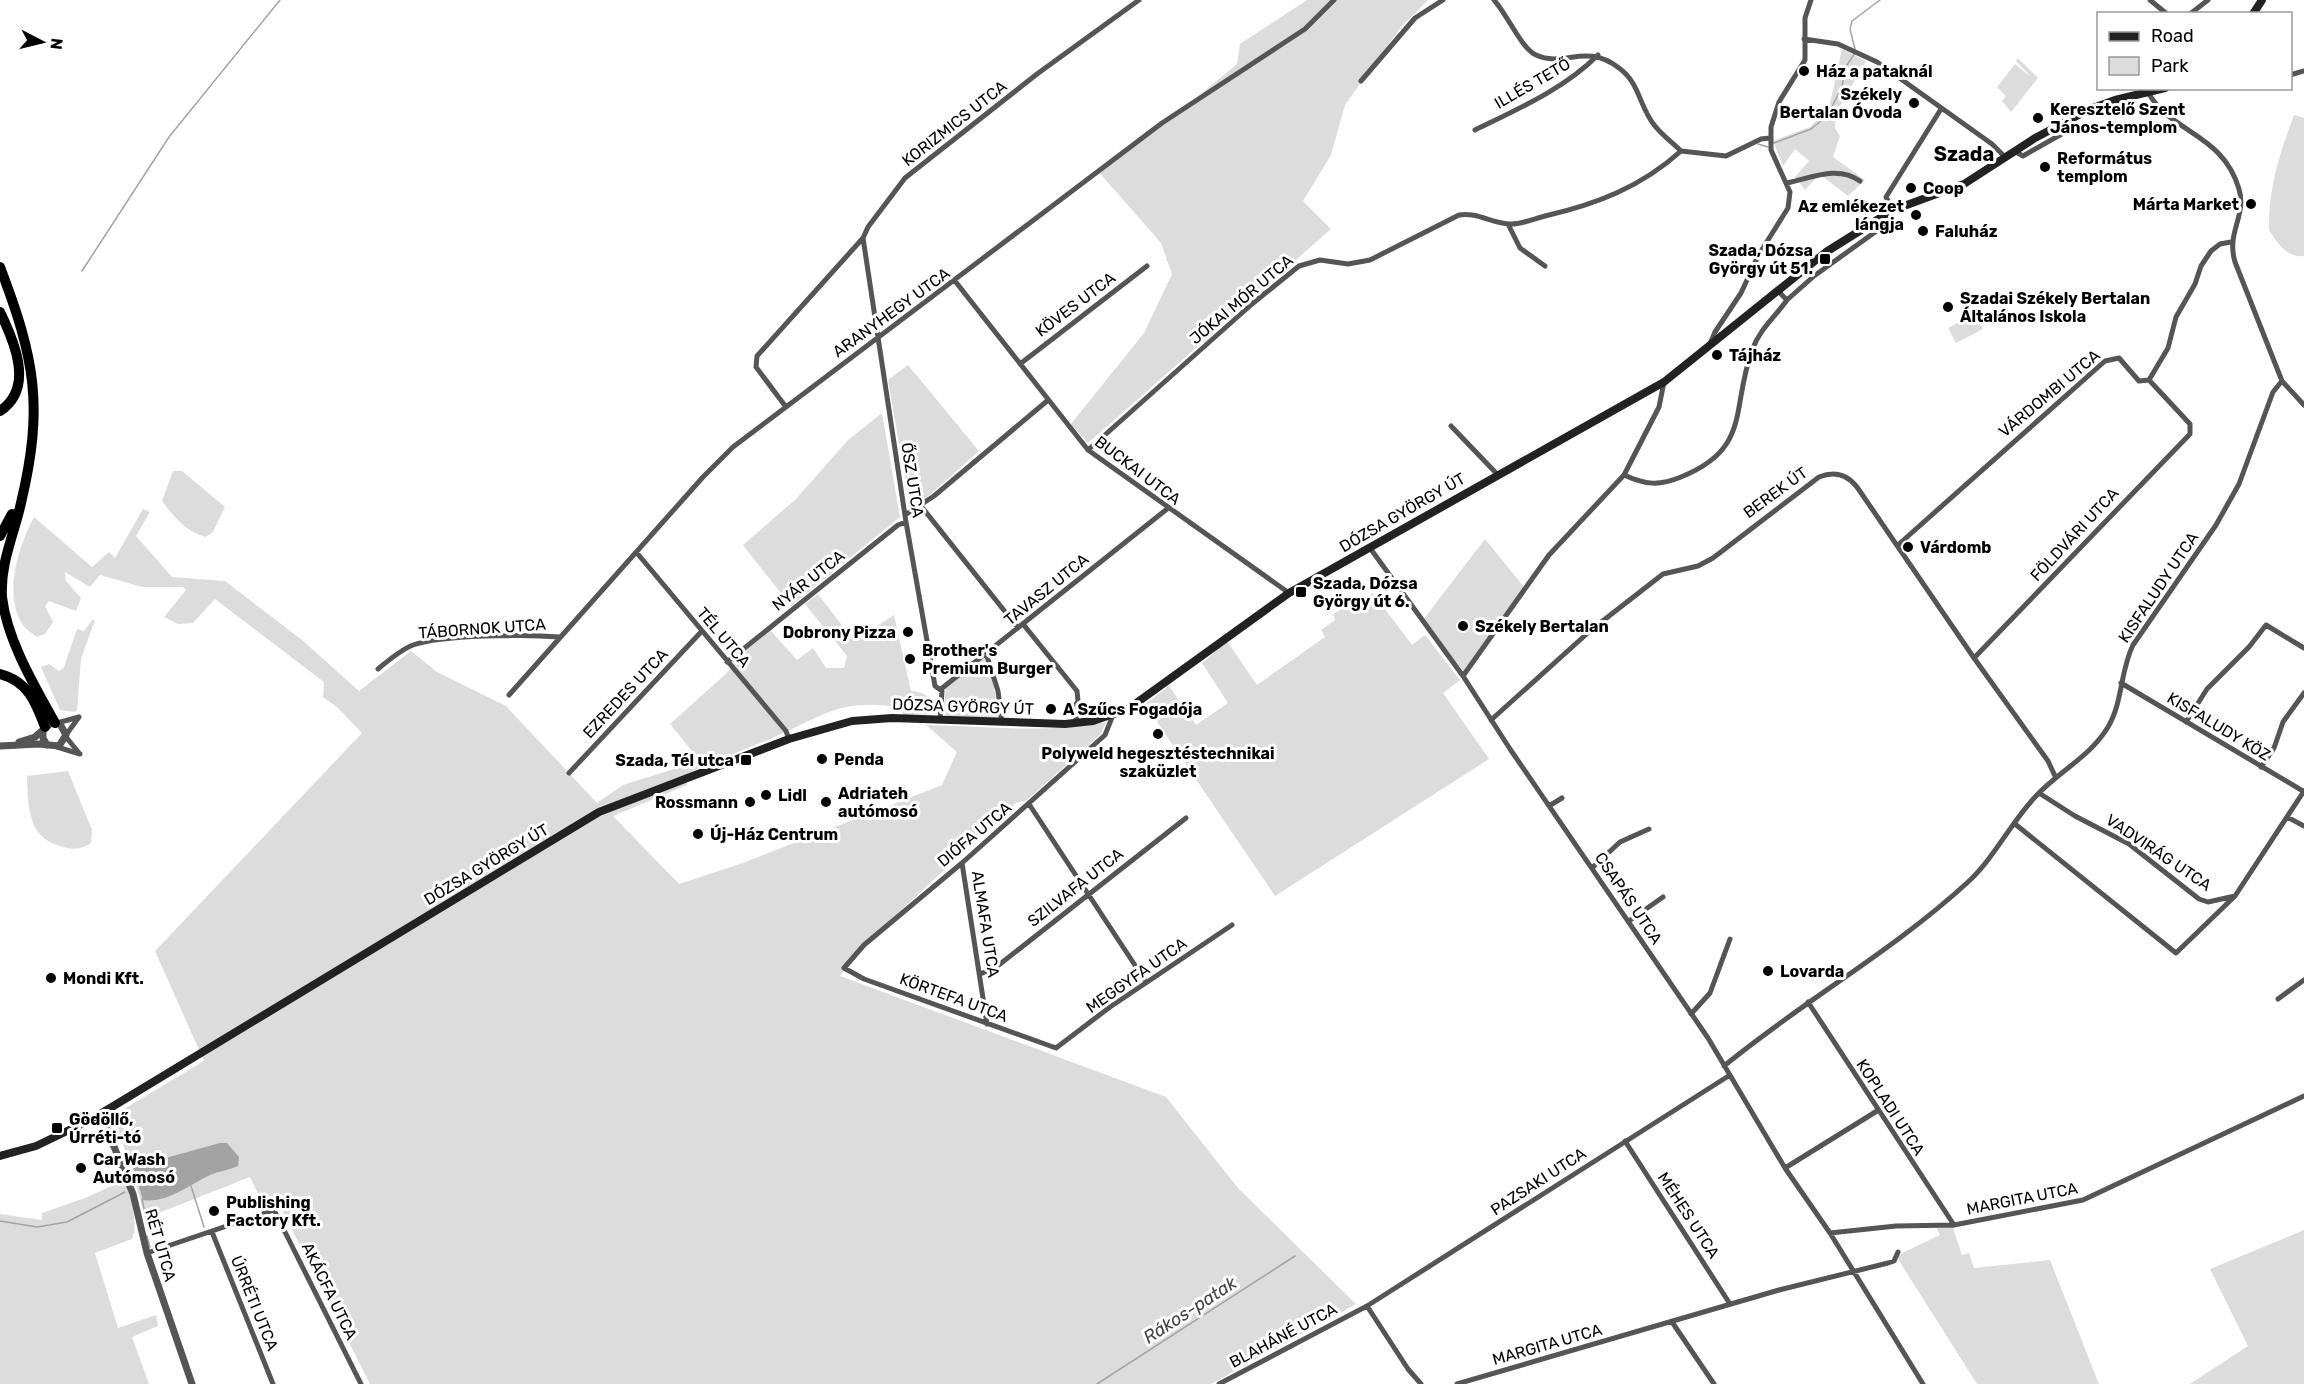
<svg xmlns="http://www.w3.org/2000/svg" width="2304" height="1384" viewBox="0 0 2304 1384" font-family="Rubik,sans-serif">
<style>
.green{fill:#dcdcdc}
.water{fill:#a3a3a3}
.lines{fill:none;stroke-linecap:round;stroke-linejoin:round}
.stream{stroke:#a3a3a3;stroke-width:1.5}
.minor{stroke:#555;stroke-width:5}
.tertiary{stroke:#555;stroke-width:7}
.secondary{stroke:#222;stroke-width:8}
.motorway{stroke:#000;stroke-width:10}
.poi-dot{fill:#000;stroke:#fff;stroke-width:2}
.labels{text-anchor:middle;stroke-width:6;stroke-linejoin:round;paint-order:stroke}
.poi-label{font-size:16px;font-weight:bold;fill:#000;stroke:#fff;text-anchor:start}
.street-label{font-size:16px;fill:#000;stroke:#fff}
.water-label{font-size:18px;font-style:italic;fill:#444;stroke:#fff}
.quarter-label{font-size:20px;font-weight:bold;fill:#000;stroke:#fff}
</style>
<rect width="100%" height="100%" fill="#fff"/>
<path class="green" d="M1307 0H1428L1401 27 1345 105 1331 155 1303 201 1331 229 1088 443 1071 424 1144 333 1172 274 1161 243 1097 170 1167 122 1237 64 1240 44Z
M1842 49 1866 61 1836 113 1835 128 1840 136 1833 157 1865 180 1848 196 1822 176H1818L1805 190 1795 177 1809 161 1795 149 1783 166 1773 141 1810 127 1829 108Z
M2018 58 2038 78 2011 112 2002 101 2006 96 1997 87 2015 64 2031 77 2016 61Z
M2294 115 2304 118V256C2286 258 2278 243 2269 230 2268 189 2280 153 2294 115Z
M1975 313 1983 329 1956 343 1948 328Z
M908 365 979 451 926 498 910 508 888 380Z
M882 413 900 517 791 606 743 545 796 499 848 440Z
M173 471H182L225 507 213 532 206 537C186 532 173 516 162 501Z
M143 509 150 512 136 536 172 577 225 581 302 640 359 691 411 651 437 672 506 706 597 803 623 785 674 769 696 756 670 724 729 671 733 658 770 630 797 660 813 648 826 668H844L847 656 805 604 818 594 854 641 894 615 911 691C922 691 934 699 938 708L937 714 903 715V708C841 697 825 715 772 738 742 751 712 760 684 776L687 785 613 816 679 884 743 863 942 785 957 752 926 725C985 726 1047 734 1106 722L1101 734 1027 800 1016 803 864 945 840 976 1166 1097 1238 1188 1356 1304 1211 1384H370L279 1204 264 1206 250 1177 146 1218 114 1115 204 1061 155 951 362 733 338 708 323 697 324 682 215 599 193 623 178 624 164 617 186 590 183 587H142L100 575 90 587 65 572 66 581 81 598 76 611 49 601 45 606 53 622 45 634 37 637C33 633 26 630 23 625 3 595 18 547 34 517L92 567 109 552 115 558Z
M1485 539 1524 587 1464 672 1423 620Z
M1373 593 1412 645 1425 635 1460 680 1443 693 1489 759 1275 896 1145 704 1169 686 1196 725 1228 703 1202 663 1227 641 1257 685 1325 637 1321 630 1335 620 1333 614Z
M92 620H95L81 659 77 710 75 712 60 710 41 667 49 664 59 671 64 667 77 629 84 631Z
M980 660 984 659 989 664 1000 718 948 717 943 712 946 688Z
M68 771 92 830 91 843C80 850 73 850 60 846 27 837 28 805 27 776Z
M117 1175 123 1176C130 1193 139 1224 132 1239L95 1253 118 1328 156 1315 158 1326 132 1337 149 1384H0V1214L42 1220V1213L85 1198 118 1183Z
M1936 1227 1953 1228 1962 1255 1969 1253 1974 1268 2050 1260 2099 1384H1977L1896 1256 1940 1235Z
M2304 1230V1384H2190L2248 1346 2210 1269Z"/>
<path class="water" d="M220 1143H227L239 1157 238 1166C230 1170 219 1171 210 1175 190 1184 167 1204 143 1200L133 1167Z"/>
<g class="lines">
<path class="stream" d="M1855 49 1850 29 1852 21 1880 0
M1774 143 1811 129 1827 116 1842 87 1845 68 1855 53
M1758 144 1768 147
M82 271 169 137 280 0
M191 1186 204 1227
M142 1199 148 1229
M0 1221 37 1227 67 1222 125 1192
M147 1236 150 1247
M1097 1384 1295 1256"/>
<path class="minor" d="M1494 0C1507 14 1521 48 1536 55 1565 68 1585 42 1619 68 1640 83 1639 107 1655 126 1662 135 1673 143 1681 151
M2150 0 2167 14
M2190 14 2208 0
M1804 39 1838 44 1877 62 1992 144 2005 157
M2290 75 2304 71
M1361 81 1415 18 1443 0
M2149 94C2172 133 2223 134 2239 189 2247 216 2226 232 2235 262L2282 381 2304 405
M1475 130C1518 109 1564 89 1598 55
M2014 151 2023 156 2074 127
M1787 183C1812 178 1837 165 1860 181
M1893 210 1886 197 1941 109
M1508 224 1520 248 1545 266
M863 238 906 522 935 686 942 691 940 720
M955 281 1088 450 1289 593
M1787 300 1814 276 1889 222 1885 215
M1710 344 1715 332 1741 293 1758 256 1788 208 1790 192 1771 150V127L1779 102 1805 60V18L1811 0
M1020 364 1147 266
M786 407 756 367 757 356 863 238 868 227 905 178 1037 74 1139 0
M1451 426 1497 474
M1088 450 1252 304 1299 266 1320 260 1348 264 1370 260 1459 215C1477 212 1491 223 1509 224 1520 225 1534 219 1545 216 1597 204 1641 187 1681 151L1726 156 1761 139 1770 138
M1624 475C1646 485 1659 486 1681 477 1753 448 1730 407 1753 348 1760 329 1775 317 1787 300L1778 291
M921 506 1018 628
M905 515 934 496 1047 401
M1898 545 2105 361 2119 358 2139 381 2149 380 2168 348 2176 317 2195 284 2201 266 2211 251 2220 244 2231 242
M1370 548 1463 676 1510 749 1708 1038 1785 1168 1830 1233 1923 1384
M637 553 786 731 789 739
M1023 624 1077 691 1078 701 1073 710 1078 723
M986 653 998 691 1002 723
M1974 658 2190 434V424L2149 380
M727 662 898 525 906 522
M378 669C389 660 400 650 413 645 442 635 526 634 559 637
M1463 676 1549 555 1624 475 1659 407 1664 382
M2121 683 2303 791
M941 689 1167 509
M509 695 703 477 733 447 1162 123 1305 29 1334 0
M1113 715 1105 735 962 863 864 945 844 968 864 979 1056 1048 1110 1007 1232 925
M1491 720 1591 630 1663 574 1698 566 1713 558 1819 477C1834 471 1847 474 1857 487L1974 658 2048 761 2055 776
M2186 722 2207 689 2249 647 2266 625 2304 648
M57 723 79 717
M66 735 79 717
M66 737 79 753
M57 747 80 754
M2261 767 2274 748 2283 722 2304 693
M569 773 701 632
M2039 793 2075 816 2129 844 2199 899 2208 902 2235 896
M1029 804 1146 982
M1549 806 1562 798
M2287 817 2304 826
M2015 824 2176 953 2235 896 2304 791
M962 863 987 1024
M1592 868 1620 842 1649 829
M1629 921 1663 897
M980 974 995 968 1186 818
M2278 999 2304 980
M1808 1002 1954 1225
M1691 1014 1710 993 1730 939
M1724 1066C1803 1001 1893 951 1968 882 1995 857 2011 822 2036 796 2059 771 2090 757 2108 727 2123 702 2120 671 2133 645L2216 525 2239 484 2273 392 2282 381
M1625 1141 1730 1304
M1785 1168 1877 1111
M212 1232 273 1384
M1830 1233 1896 1226 1954 1225 2083 1200 2304 1096
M147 1253 274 1210 361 1384
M1367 1306 1408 1369 1421 1384
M1672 1322 1714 1384
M1219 1384 1367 1306 1730 1075
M1457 1384 1779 1290 1888 1263 1894 1261 1898 1252"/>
<path class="tertiary" d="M19 742 35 737 43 730
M0 746 39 744 59 746 66 735 60 724 51 723 43 730V738L47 745
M101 1114 133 1194 147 1253 192 1384"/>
<path class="secondary" d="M2253 14 2262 0
M0 1156 36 1146 92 1119 599 812 789 739 852 721 892 718 1065 724 1093 721 1128 709 1289 593 1664 382 1826 252 1893 210 1964 184 2035 138 2090 109 2115 100 2165 88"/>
<path class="motorway" d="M0 267C35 359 44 406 21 503 14 535 0 563 2 597 7 640 34 685 55 723
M0 312C14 341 35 388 0 411
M0 536 12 514
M0 674C28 681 36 703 45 727"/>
</g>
<g class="poi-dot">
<circle cx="1804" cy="71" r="6"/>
<circle cx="1914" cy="103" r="6"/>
<circle cx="2038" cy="118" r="6"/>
<circle cx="2045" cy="167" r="6"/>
<circle cx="1911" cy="188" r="6"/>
<circle cx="2251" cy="204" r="6"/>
<circle cx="1916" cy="215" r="6"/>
<circle cx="1923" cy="231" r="6"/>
<rect x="1819" y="253" width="12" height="12" rx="3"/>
<circle cx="1948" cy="307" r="6"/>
<circle cx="1717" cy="355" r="6"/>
<circle cx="1908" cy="547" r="6"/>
<rect x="1295" y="586" width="12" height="12" rx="3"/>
<circle cx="1463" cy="626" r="6"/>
<circle cx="908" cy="632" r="6"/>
<circle cx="910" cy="659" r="6"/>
<circle cx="1051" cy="709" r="6"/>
<circle cx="1158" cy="734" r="6"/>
<circle cx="822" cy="759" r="6"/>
<rect x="740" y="754" width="12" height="12" rx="3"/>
<circle cx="766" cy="795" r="6"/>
<circle cx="750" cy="802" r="6"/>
<circle cx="826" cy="802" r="6"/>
<circle cx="698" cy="834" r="6"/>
<circle cx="1768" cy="971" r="6"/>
<circle cx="51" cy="978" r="6"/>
<rect x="51" y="1122" width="12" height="12" rx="3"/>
<circle cx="81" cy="1168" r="6"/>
<circle cx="214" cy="1211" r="6"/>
</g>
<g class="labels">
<g class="poi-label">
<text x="1816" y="77">Ház a pataknál</text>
<text x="1902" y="100" text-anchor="end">Székely<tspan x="1902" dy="18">Bertalan Óvoda</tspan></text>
<text x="2050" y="115">Keresztelő Szent<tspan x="2050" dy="18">János-templom</tspan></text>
<text x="2057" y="164">Református<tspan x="2057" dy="18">templom</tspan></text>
<text x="1923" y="194">Coop</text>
<text x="2239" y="210" text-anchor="end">Márta Market</text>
<text x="1904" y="212" text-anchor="end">Az emlékezet<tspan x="1904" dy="18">lángja</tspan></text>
<text x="1935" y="237">Faluház</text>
<text x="1813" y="256" text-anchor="end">Szada, Dózsa<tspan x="1813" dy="18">György út 51.</tspan></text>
<text x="1960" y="304">Szadai Székely Bertalan<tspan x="1960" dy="18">Általános Iskola</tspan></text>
<text x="1729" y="361">Tájház</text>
<text x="1920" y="553">Várdomb</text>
<text x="1313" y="589">Szada, Dózsa<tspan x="1313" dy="18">György út 6.</tspan></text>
<text x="1475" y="632">Székely Bertalan</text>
<text x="896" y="638" text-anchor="end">Dobrony Pizza</text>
<text x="922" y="656">Brother's<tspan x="922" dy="18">Premium Burger</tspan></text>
<text x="1063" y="715">A Szűcs Fogadója</text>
<text x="1158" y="759" text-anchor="middle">Polyweld hegesztéstechnikai<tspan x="1158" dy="18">szaküzlet</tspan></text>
<text x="834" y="765">Penda</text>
<text x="734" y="766" text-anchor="end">Szada, Tél utca</text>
<text x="838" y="799">Adriateh<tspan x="838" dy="18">autómosó</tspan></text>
<text x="778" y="801">Lidl</text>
<text x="738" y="808" text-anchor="end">Rossmann</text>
<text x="710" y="840">Új-Ház Centrum</text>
<text x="1780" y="977">Lovarda</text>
<text x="63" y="984">Mondi Kft.</text>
<text x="69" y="1125">Gödöllő,<tspan x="69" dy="18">Úrréti-tó</tspan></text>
<text x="93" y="1165">Car Wash<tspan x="93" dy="18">Autómosó</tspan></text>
<text x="226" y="1208">Publishing<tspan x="226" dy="18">Factory Kft.</tspan></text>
</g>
<g class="street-label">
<text transform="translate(1532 83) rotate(-30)" y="6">ILLÉS TETŐ</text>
<text transform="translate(954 123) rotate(-38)" y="6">KORIZMICS UTCA</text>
<text transform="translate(1241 299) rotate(-40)" y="6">JÓKAI MÓR UTCA</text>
<text transform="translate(1075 304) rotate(-37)" y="6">KÖVES UTCA</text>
<text transform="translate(891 312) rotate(-36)" y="6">ARANYHEGY UTCA</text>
<text transform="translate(2049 393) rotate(-40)" y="6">VÁRDOMBI UTCA</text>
<text transform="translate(1138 470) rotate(37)" y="6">BUCKAI UTCA</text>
<text transform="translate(913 480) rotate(81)" y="6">ŐSZ UTCA</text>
<text transform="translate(1775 492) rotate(-36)" y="6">BEREK ÚT</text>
<text transform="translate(1402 512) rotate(-30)" y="6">DÓZSA GYÖRGY ÚT</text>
<text transform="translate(2074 534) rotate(-47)" y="6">FÖLDVÁRI UTCA</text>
<text transform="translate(808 580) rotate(-38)" y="6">NYÁR UTCA</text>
<text transform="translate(2158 587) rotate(-56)" y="6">KISFALUDY UTCA</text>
<text transform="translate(1046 589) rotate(-39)" y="6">TAVASZ UTCA</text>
<text transform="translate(482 628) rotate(-4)" y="6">TÁBORNOK UTCA</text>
<text transform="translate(724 637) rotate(50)" y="6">TÉL UTCA</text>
<text transform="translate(625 693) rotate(-47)" y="6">EZREDES UTCA</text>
<text transform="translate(963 706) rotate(2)" y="6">DÓZSA GYÖRGY ÚT</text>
<text transform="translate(2219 726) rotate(31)" y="6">KISFALUDY KÖZ</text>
<text transform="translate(974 834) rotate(-40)" y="6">DIÓFA UTCA</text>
<text transform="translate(2159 852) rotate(34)" y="6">VADVIRÁG UTCA</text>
<text transform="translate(486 864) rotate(-31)" y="6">DÓZSA GYÖRGY ÚT</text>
<text transform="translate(1075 887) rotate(-38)" y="6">SZILVAFA UTCA</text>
<text transform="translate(1629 898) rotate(56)" y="6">CSAPÁS UTCA</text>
<text transform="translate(986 924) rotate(81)" y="6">ALMAFA UTCA</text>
<text transform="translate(1136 975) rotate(-35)" y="6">MEGGYFA UTCA</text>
<text transform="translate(954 997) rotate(20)" y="6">KÖRTEFA UTCA</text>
<text transform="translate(1891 1107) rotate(57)" y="6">KOPLADI UTCA</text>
<text transform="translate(1538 1181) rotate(-33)" y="6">PAZSAKI UTCA</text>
<text transform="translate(2022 1198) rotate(-11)" y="6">MARGITA UTCA</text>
<text transform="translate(1689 1215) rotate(57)" y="6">MÉHES UTCA</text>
<text transform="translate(161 1245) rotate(74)" y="6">RÉT UTCA</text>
<text transform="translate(330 1291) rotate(64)" y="6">AKÁCFA UTCA</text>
<text transform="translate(255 1303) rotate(68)" y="6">ÚRRÉTI UTCA</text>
<text transform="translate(1283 1335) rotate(-28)" y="6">BLAHÁNÉ UTCA</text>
<text transform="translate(1547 1344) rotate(-16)" y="6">MARGITA UTCA</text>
</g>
<g class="water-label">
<text transform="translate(1190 1310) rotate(-33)" y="6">Rákos-patak</text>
</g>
<g class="quarter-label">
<text x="1964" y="161">Szada</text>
</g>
</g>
<rect x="2097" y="12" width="195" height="78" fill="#ffffff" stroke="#999999" stroke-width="1.5"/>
<rect x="2109" y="32" width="30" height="9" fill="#222222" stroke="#999999" stroke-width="1.5"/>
<text x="2151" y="42" font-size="18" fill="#000000">Road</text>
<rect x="2109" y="57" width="30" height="18" fill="#dcdcdc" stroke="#999999" stroke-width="1.5"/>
<text x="2151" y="72" font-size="18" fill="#000000">Park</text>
<g transform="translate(42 42) rotate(97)" stroke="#ffffff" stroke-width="4.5" paint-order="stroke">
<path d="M0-4.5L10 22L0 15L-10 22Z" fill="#000000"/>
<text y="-9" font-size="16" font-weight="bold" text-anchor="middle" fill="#000000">N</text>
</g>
</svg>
